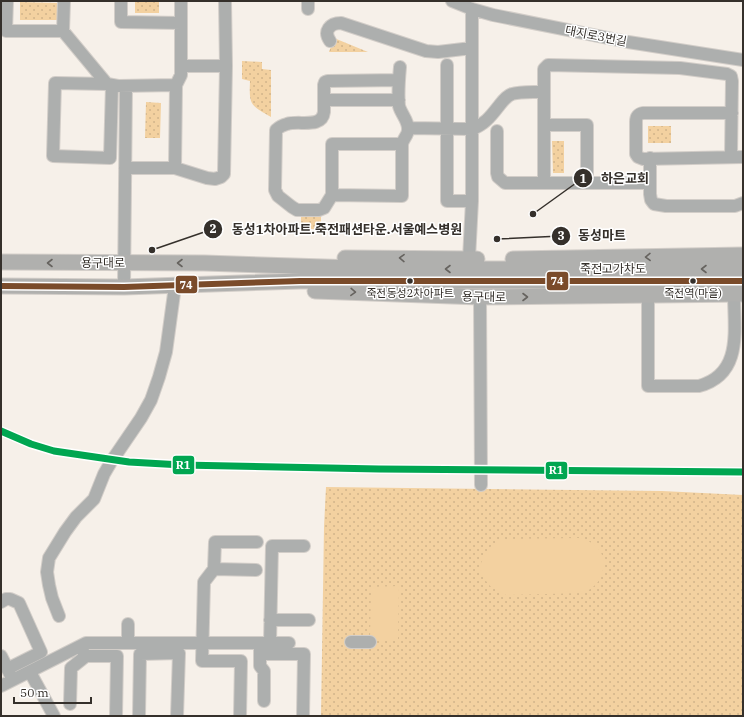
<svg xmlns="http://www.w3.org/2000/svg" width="744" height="717" viewBox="0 0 744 717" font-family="'IBM Plex Serif','Noto Sans KR',serif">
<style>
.park{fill:url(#park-dots)}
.garden{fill:#f3d1a0}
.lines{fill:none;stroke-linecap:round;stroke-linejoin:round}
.minor-casing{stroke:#d2cdc8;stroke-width:14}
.major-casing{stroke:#d2cdc8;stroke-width:17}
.minor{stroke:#adafae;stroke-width:12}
.major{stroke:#b0b0ae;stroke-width:15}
.bus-1-casing{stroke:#fff;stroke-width:9}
.bus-1{stroke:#7a4b2a;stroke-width:6}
.rail-1-casing{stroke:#fff;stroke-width:10}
.rail-1{stroke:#00a651;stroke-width:7}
.oneway{stroke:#66635f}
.bus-dot{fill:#35302b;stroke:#fff;stroke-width:1.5}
.labels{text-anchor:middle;stroke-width:3;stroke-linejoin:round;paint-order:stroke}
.bus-label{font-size:11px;fill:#35302b;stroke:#fff}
.street-label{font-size:12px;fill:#35302b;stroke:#fff}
.leader{fill:none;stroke:#35302b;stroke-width:1.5}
.callout-dot{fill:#35302b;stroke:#fff;stroke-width:1.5}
.mark-label{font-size:12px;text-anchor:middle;font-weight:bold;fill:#fff}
.callout-label{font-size:13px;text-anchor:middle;font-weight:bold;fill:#35302b;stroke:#fff;stroke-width:3;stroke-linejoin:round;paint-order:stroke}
.line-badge{stroke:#fff;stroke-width:1.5}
.badge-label{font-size:11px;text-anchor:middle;font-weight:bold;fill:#fff}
</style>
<defs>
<pattern id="park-dots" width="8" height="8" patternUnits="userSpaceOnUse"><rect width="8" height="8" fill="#f3d1a0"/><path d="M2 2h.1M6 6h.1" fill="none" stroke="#d1b48a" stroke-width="1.8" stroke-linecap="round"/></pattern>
</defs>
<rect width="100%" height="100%" fill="#f6f0e9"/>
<path class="park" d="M135 1H159V13H135Z
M20 2 58 3V20H20Z
M334 38 368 52H329Z
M242 61 262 62V69L271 70V117C250 105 249 105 250 81L242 79Z
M146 102 161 103 160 138H145Z
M648 126H671V143H648Z
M552 141H564V173H553Z
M301 214H321V229H301Z
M326 487 662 491 743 495V716H321L324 527Z"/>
<path class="garden" d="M583 538C588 541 593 543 597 547 607 557 605 577 594 586 591 589 587 591 583 593L506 595 491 587 486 581 482 575 480 566 483 558 487 551 492 545 497 542 507 539Z
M399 586 398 639H370L371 587Z"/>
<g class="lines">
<defs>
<path id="minor" d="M7 1 6 31H63
M64 1 63 31 107 84 118 86 176 85
M121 1V22L181 23
M452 1 472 9 493 15 628 42 743 60
M308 9V1
M330 41C323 31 330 23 341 23L426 51 438 52 472 48
M447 65V201H472
M181 66H226
M400 67C399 78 398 96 399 106 401 114 409 121 408 130 408 135 403 139 402 144V196L332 195V144H402
M107 84 55 83 53 156 110 158 112 85
M324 100H399
M732 113H643C638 114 636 116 636 122V154L638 157 643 159 743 157
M544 125H587V183
M409 128 472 129C484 125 491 116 498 107 502 102 506 96 512 94 520 91 535 92 544 92
M497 131V173L498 177 505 183H650
M650 158V194L651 200 654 204 666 206H735L743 203
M125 168H175L207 178 215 179 221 177 224 174 226 66 225 1
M175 168 176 85 181 75V1
M544 183V69L548 65 680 68 727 74 731 76 732 81 731 157
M332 195 324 208 319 210H297L292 207 278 196 275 190 276 130C279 127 283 125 287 124 299 120 322 129 324 112V85L325 82 328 81 399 80
M469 259 472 201V9
M124 287 126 86
M648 296V386H699C743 374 734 330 734 294
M480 297 481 485
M214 569 256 570
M1 602 6 599H10L19 603 41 652 7 669
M59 616 52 598 49 585 47 572 49 558 65 532 76 517 94 499 104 474 111 462 141 418 151 400 159 377 166 352 175 286
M270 620H309
M128 624V643
M351 642H370
M270 643 272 546H304
M260 646V666L264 671V701
M80 647 86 656H117L116 716
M260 654H304L303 716
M1 656 11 676
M30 672 54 716
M1 686 86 643H289
M70 704 71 668 86 656
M139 716 140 654 179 653 177 716
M240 716 241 661H202L204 582 214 569 215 542H257"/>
<path id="major" d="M345 258 477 259
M513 259 743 255
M1 262 204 263 387 269H743
M1 286 124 287 300 281H743
M315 291 480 297 743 294"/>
</defs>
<use href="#minor" class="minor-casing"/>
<use href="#major" class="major-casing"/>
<use href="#minor" class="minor"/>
<use href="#major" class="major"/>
<defs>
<path id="bus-1" d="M1 286 124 287 300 281H743"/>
</defs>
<use href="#bus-1" class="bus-1-casing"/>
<use href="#bus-1" class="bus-1"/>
<defs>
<path id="rail-1" d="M1 431 31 444 54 451 129 462 182 465 379 469 743 472"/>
</defs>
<use href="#rail-1" class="rail-1-casing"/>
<use href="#rail-1" class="rail-1"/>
</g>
<defs><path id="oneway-chevron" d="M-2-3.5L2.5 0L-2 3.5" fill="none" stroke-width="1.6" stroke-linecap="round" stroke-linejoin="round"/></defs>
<g class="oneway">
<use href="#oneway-chevron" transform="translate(648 257) rotate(179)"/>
<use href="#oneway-chevron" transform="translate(402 258) rotate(-179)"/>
<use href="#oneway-chevron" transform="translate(50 263) rotate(-180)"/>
<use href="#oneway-chevron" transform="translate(180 263) rotate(-180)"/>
<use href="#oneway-chevron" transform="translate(448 269) rotate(-180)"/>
<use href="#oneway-chevron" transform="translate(704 269) rotate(-180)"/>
<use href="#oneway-chevron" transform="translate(353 292) rotate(2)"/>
<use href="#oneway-chevron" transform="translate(525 297)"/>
</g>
<g class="bus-dot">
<circle cx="410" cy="281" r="3.5"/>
<circle cx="693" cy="281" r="3.5"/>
</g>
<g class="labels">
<g class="bus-label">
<text x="410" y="297">죽전동성2차아파트</text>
<text x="693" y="297">죽전역(마을)</text>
</g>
<g class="street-label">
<text transform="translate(596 36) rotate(11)" y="4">대지로3번길</text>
<text x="103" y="267">용구대로</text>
<text x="613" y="273">죽전고가차도</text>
<text transform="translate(484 297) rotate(1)" y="4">용구대로</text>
</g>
</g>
<path class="leader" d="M533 214L583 178M152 250L213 229M497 239L561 236"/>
<g class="callout-dot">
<circle cx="533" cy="214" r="4"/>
<circle cx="152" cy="250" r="4"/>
<circle cx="497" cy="239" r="4"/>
<circle cx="583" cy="178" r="10"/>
<circle cx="213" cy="229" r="10"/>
<circle cx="561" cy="236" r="10"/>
</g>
<g class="mark-label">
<text x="583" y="183">1</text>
<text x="213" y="233">2</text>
<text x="561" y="240">3</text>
</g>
<g class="callout-label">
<text x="625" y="183">하은교회</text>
<text x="347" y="234">동성1차아파트.죽전패션타운.서울예스병원</text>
<text x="602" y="240">동성마트</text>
</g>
<g class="line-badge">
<rect x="546" y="271" width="23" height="20" rx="4" fill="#7a4b2a"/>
<rect x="175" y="275" width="23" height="19" rx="4" fill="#7a4b2a"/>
<rect x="172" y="455" width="23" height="20" rx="4" fill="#00a651"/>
<rect x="545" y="461" width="23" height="19" rx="4" fill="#00a651"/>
</g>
<g class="badge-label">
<text x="557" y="285">74</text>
<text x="186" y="289">74</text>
<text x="183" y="469">R1</text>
<text x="556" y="474">R1</text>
</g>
<rect width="744" height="717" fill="none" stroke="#35302b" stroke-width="4"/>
<path d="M14 697v6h77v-6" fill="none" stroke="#35302b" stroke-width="2"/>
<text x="20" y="697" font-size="12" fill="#35302b" stroke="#ffffff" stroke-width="3" paint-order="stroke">50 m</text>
</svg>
